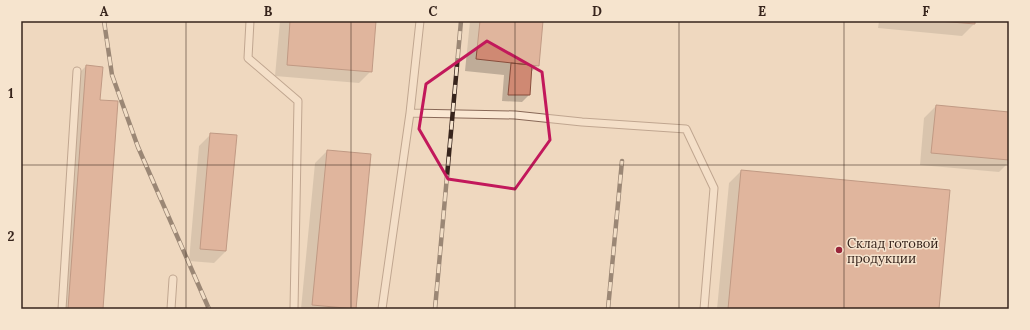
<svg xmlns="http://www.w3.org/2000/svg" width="1030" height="330" viewBox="0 0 1030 330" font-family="Lora,serif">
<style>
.shadow{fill:#0003}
.building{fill:#cf8973;stroke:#884d3c}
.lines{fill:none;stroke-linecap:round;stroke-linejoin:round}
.lane-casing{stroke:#886857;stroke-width:9}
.lane{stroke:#fae7d2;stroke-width:7}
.rail-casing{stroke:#37241c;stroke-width:4.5}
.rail{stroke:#f6e4ce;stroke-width:3;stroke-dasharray:9;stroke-linecap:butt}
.marked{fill:none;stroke:#c2185b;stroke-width:3;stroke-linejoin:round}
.grid{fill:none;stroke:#37241c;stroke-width:1;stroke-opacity:0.55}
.poi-dot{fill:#99253a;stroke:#f6e4ce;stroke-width:1.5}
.labels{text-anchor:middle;stroke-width:3;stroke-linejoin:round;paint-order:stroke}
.poi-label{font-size:13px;fill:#37241c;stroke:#f6e4ce;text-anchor:start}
.neatline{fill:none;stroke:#37241c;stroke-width:1.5}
.grid-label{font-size:13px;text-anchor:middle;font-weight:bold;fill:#37241c}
</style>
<rect width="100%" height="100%" fill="#efd8bf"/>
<path class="shadow" d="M280 21H375L371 71 359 83 275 76Z
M470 21H542L538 65 531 72 529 95 522 102 502 101 504 75 465 71Z
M879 21H974V24L962 36 878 28Z
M86 66 102 309H58L74 78Z
M936 106 1009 113V162L999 172 920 165 924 118Z
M211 134 226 251 214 263 189 261 199 146Z
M327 151 355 309H301L315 163Z
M741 171 938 309H717L729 183Z"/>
<path class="building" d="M290 21H376L372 72 287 65Z
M480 21H543L539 66 476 59Z
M939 21H975V24Z
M511 63 532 65 530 95H508Z
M86 65 103 67 100 100 118 101 103 309H68Z
M936 105 1009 112V160L931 153Z
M210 133 237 135 226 251 200 249Z
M327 150 371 154 356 309 312 305Z
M741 170 950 190 939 309H728Z"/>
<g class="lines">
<defs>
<path id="lane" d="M250 21 248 58 298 101 294 309
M420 21 410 113 515 115 582 122 686 129 714 188 704 309
M62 309 77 71
M171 309 173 279
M382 309 410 113"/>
</defs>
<use href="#lane" class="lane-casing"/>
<use href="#lane" class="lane"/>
<defs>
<path id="rail" d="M104 21 112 75 138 147 209 309
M435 309 461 21
M608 309 622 161"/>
</defs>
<use href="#rail" class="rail-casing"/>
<use href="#rail" class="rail"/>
</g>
<path d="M0 0H1030V330H0ZM487 41 542 72 550 140 515 189 448 179 419 129 426 84Z" fill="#efd8bf" fill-opacity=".55" fill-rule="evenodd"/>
<path class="marked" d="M487 41 542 72 550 140 515 189 448 179 419 129 426 84Z"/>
<path class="grid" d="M186 21V309M351 21V309M515 21V309M679 21V309M844 21V309M21 165H1009"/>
<circle class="poi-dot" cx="839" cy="250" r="4"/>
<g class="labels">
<g class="poi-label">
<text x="847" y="248">Склад готовой<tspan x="847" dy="15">продукции</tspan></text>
</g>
</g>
<rect width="1030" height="330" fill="none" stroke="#f6e4ce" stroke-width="44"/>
<rect x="22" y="22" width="986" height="286" class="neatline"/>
<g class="grid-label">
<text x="104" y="16">A</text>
<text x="268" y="16">B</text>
<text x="433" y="16">C</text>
<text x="597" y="16">D</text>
<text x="762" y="16">E</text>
<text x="926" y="16">F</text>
<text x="11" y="98">1</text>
<text x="11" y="241">2</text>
</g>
</svg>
